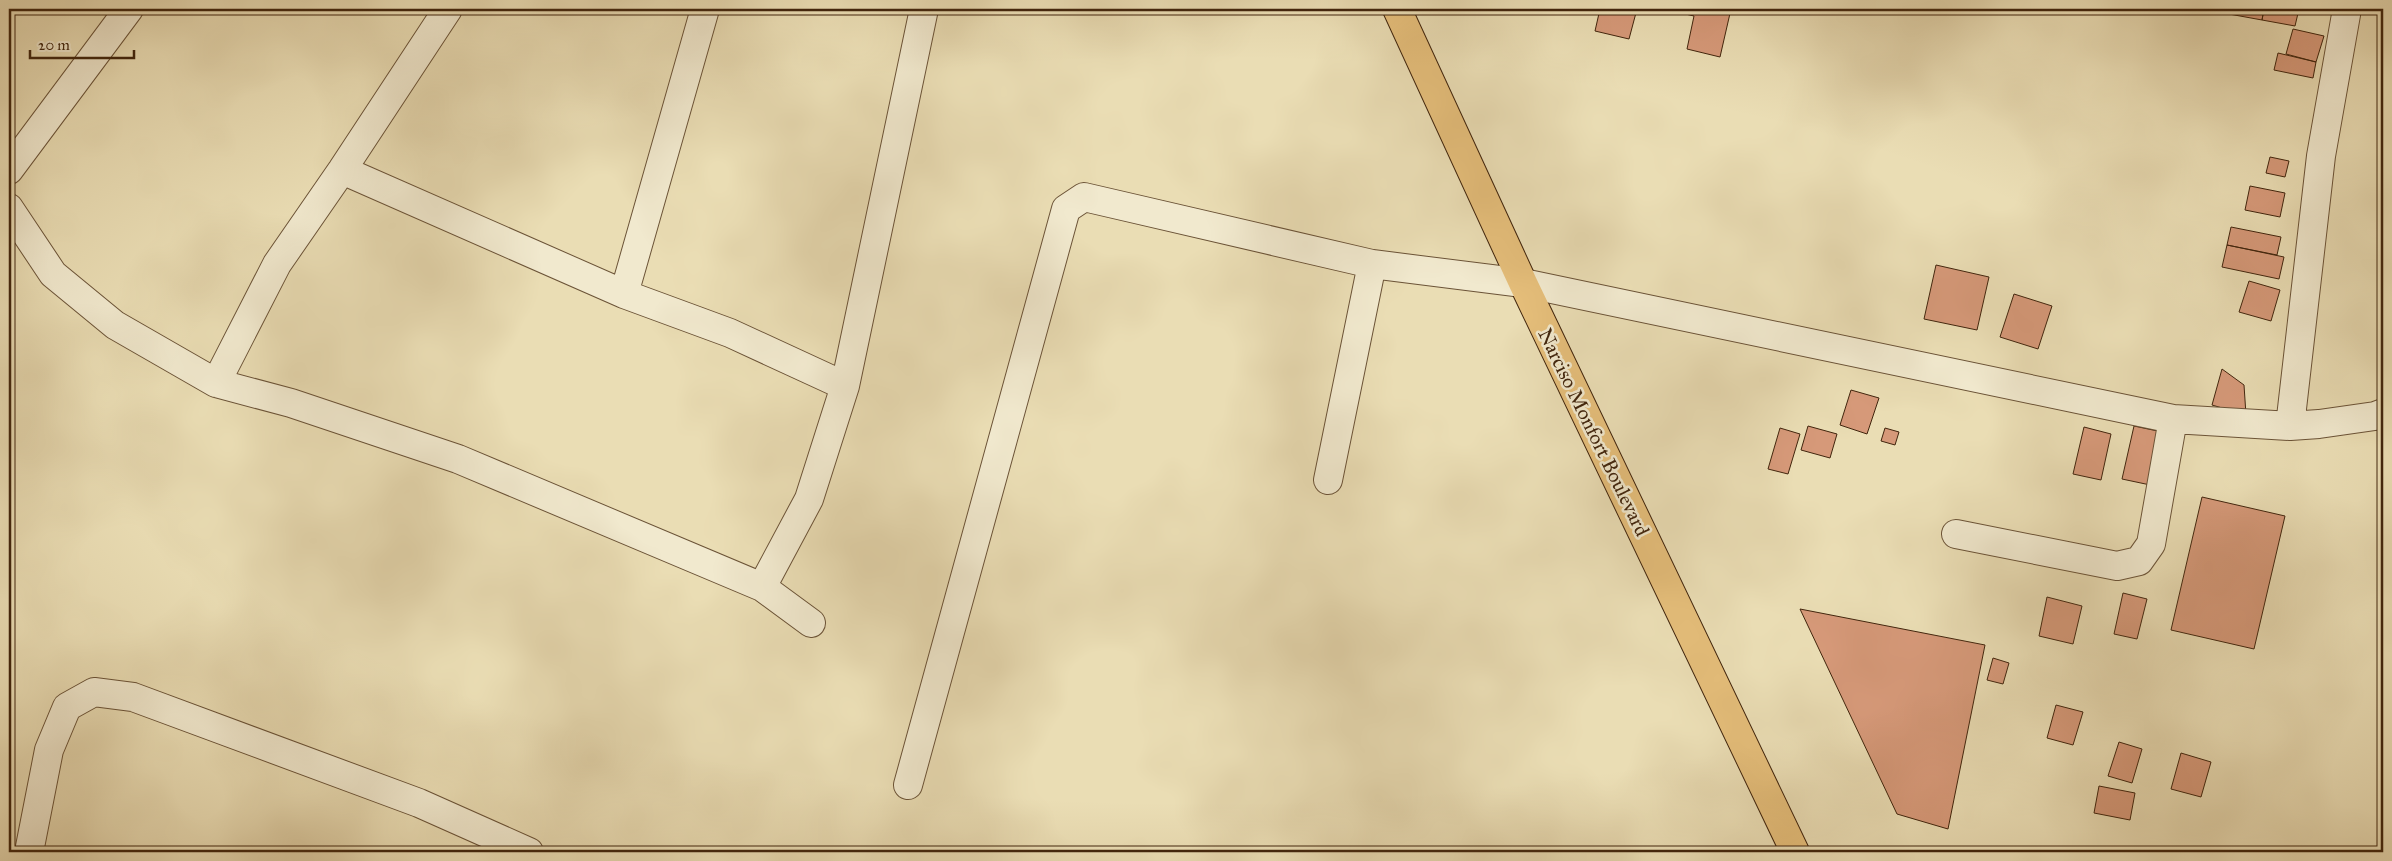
<svg xmlns="http://www.w3.org/2000/svg" width="2392" height="861" viewBox="0 0 2392 861" font-family="'IM FELL Great Primer',serif">
<style>
.building{fill:#d69979;stroke:#41250d}
.lines{fill:none;stroke-linecap:round;stroke-linejoin:round}
.minor-casing{stroke:#6b5337;stroke-width:30}
.tertiary-casing{stroke:#6b5337;stroke-width:30}
.primary-casing{stroke:#41250d;stroke-width:30}
.minor{stroke:#f1e9ce;stroke-width:28}
.tertiary{stroke:#f1e9ce;stroke-width:28}
.primary{stroke:#e5be7a;stroke-width:28}
.labels{text-anchor:middle;stroke-width:5;stroke-linejoin:round;paint-order:stroke}
.street-label{font-size:20px;fill:#41250d;stroke:#f1e9ce}
</style>
<rect width="100%" height="100%" fill="#eaddb4"/>
<filter id="stains"><feTurbulence type="fractalNoise" baseFrequency=".004" numOctaves="4"/><feColorMatrix values="0 0 0 0 .2 0 0 0 0 .09 0 0 0 0 .02 0 0 0 .5 -.17"/></filter>
<radialGradient id="worn" r=".72"><stop offset=".6" stop-color="#630" stop-opacity="0"/><stop offset="1" stop-color="#630" stop-opacity=".3"/></radialGradient>
<path class="building" d="M1600 9H1637L1629 39 1595 31Z
M1664 9H1731L1720 57 1687 49 1694 16Z
M2230 9H2264L2262 20 2229 14Z
M2264 9H2299L2295 26 2262 20Z
M2293 29 2324 36 2316 62 2286 54Z
M2278 53 2316 62 2313 78 2274 70Z
M2270 157 2289 161 2285 177 2266 173Z
M2250 186 2285 193 2280 217 2245 210Z
M2231 227 2281 237 2277 255 2227 245Z
M2227 245 2284 257 2279 279 2222 267Z
M1936 265 1989 277 1977 330 1924 319Z
M2249 281 2280 290 2271 321 2239 312Z
M2014 294 2052 306 2038 349 2000 337Z
M2222 369 2244 385 2246 415 2212 405Z
M1851 390 1879 398 1867 434 1840 425Z
M1808 426 1837 434 1830 458 1801 450Z
M2134 426 2167 433 2155 486 2122 479Z
M2084 427 2111 434 2101 480 2073 474Z
M1780 428 1800 434 1788 474 1768 469Z
M1885 428 1899 432 1895 445 1881 441Z
M2202 497 2285 516 2254 649 2171 630Z
M2123 593 2147 599 2137 639 2114 634Z
M2047 597 2082 606 2073 644 2039 636Z
M1800 609 1985 645 1948 829 1897 814Z
M1993 658 2009 663 2003 684 1987 680Z
M2056 705 2083 712 2073 745 2047 738Z
M2119 742 2142 749 2132 783 2108 776Z
M2181 753 2211 762 2201 797 2171 789Z
M2099 786 2135 793 2130 820 2094 813Z"/>
<g class="lines">
<defs>
<path id="minor" d="M342 170 624 294 730 333 845 386
M9 208 53 274 115 325 216 383 291 403 458 459 762 587 811 623
M624 294 705 9
M216 383 277 264 342 170 448 9
M2290 426 2321 156 2347 9
M1328 480 1372 264
M1956 534 2117 566 2139 561 2151 544 2173 419
M762 587 809 499 845 386 924 9
M908 785 1066 209 1084 197 1372 264 1523 283 2173 419 2290 426 2319 424 2375 416 2383 413
M29 852 49 750 67 707 94 692 133 697 419 803 529 852"/>
<path id="tertiary" d="M9 170 129 9"/>
<path id="primary" d="M1397 9 1523 283 1795 852"/>
</defs>
<use href="#minor" class="minor-casing"/>
<use href="#tertiary" class="tertiary-casing"/>
<use href="#primary" class="primary-casing"/>
<use href="#minor" class="minor"/>
<use href="#tertiary" class="tertiary"/>
<use href="#primary" class="primary"/>
</g>
<g class="labels">
<g class="street-label">
<text transform="translate(1594 432) rotate(64)" y="7">Narciso Monfort Boulevard</text>
</g>
</g>
<rect width="2392" height="861" fill="none" stroke="#eaddb4" stroke-width="30"/>
<rect x="10" y="10" width="2372" height="841" fill="none" stroke="#41250d" stroke-width="2.5"/>
<rect x="15" y="15" width="2362" height="831" fill="none" stroke="#41250d"/>
<path d="M30 50v8h104v-8" fill="none" stroke="#41250d" stroke-width="2.5"/>
<text x="38" y="50" font-size="15" fill="#41250d" stroke="#f1e9ce" stroke-width="4" paint-order="stroke">20 m</text>
<rect width="100%" height="100%" filter="url(#stains)"/>
<rect width="100%" height="100%" fill="url(#worn)"/>
</svg>
